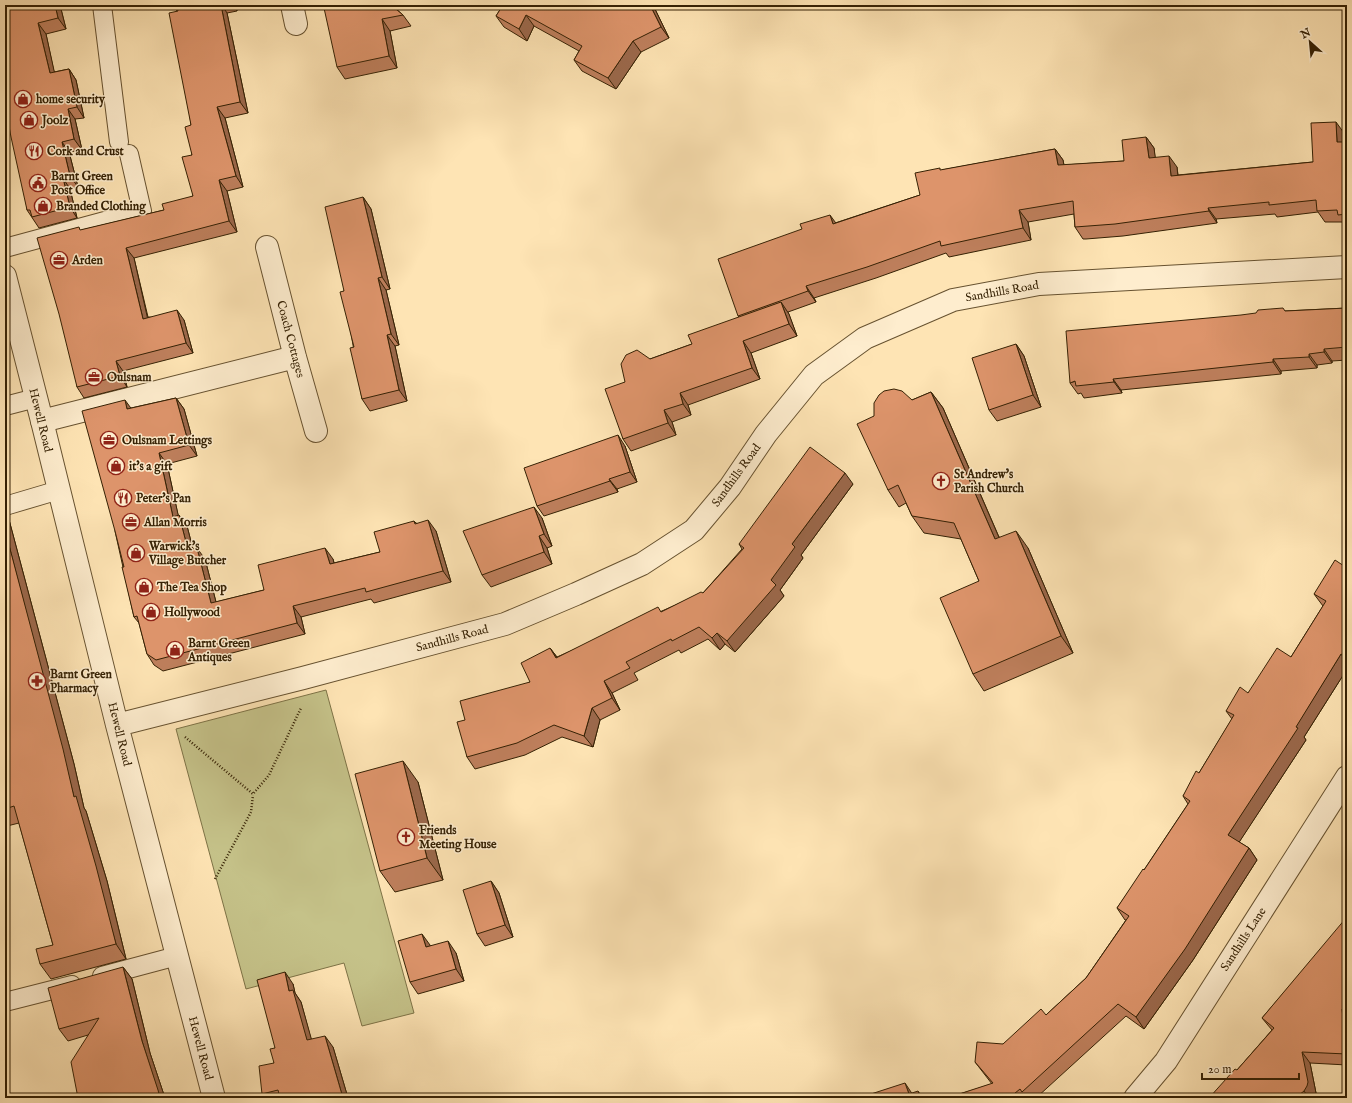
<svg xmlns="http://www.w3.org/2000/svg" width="1352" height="1103" viewBox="0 0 1352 1103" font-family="'IM FELL English',serif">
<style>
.green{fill:#c5c289;stroke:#7d7246}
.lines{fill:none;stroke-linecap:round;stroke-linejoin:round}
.service-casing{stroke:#675230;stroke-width:20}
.minor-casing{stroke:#675230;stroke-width:24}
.tertiary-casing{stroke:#675230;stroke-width:24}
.path{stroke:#352104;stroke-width:2.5;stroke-dasharray:1 2;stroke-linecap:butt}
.service{stroke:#feedce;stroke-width:18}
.minor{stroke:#feedce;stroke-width:22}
.tertiary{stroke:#feedce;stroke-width:22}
.wall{fill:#be7f5c;stroke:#352104}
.shaded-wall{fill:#9b684b;stroke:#352104}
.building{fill:#dd946b;stroke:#352104}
.labels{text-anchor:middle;stroke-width:3;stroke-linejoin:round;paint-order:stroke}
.poi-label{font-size:12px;font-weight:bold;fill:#352104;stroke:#feedce;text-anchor:start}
.street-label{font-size:12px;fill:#352104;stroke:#feedce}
</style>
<rect width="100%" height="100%" fill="#fee4b4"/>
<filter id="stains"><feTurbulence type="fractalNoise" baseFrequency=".005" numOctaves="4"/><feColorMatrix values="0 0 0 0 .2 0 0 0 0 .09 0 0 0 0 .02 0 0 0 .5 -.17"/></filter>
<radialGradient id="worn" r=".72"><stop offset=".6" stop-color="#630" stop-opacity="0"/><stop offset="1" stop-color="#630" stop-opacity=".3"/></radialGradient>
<path class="green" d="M326 690 414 1013 362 1026 344 963 246 989 176 729Z"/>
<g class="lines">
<defs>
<path id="service" d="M102 5 119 142
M5 248 142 211 129 154
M5 406 36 398
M5 506 59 490
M102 976 177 956
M5 1002 72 985"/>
<path id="minor" d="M292 5 296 24
M267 247 295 357 316 431
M42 421 295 357
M1135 1098 1166 1061 1347 777"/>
<path id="tertiary" d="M5 276 42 421 117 725 214 1098
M117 725 303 678 505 624 576 594 642 564 694 530 730 487 766 434 814 375 865 338 953 300 1039 284 1347 267"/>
</defs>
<use href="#service" class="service-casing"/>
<use href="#minor" class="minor-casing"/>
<use href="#tertiary" class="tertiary-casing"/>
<path class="path" d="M185 737 253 794 269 775 301 708
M215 879 251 812 253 795"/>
<use href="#service" class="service"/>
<use href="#minor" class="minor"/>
<use href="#tertiary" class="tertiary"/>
</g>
<path class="wall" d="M5 5H60L66 29 46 34 54 72 69 69 76 80 84 118 75 119 82 150 69 152 78 187 70 189 77 218 39 228 27 210Z
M176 5H236L237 11 227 13 248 113 225 118 243 187 227 191 237 232 134 258 148 317 184 320 193 353 123 371 127 387 84 398 77 387 82 230 164 210 193 196 191 125Z
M503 5H653L669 38 641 52 616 89 582 71 574 60 579 51 534 26 527 41 504 27 496 16Z
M393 6 403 15 411 26 390 31 397 68 345 79 337 67Z
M1344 133 1345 142H1347V226L1346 227 1342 222H1325L1318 212 1277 217 1275 214 1216 219 1217 223 1123 236 1086 239H1083L1075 227 1074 214 1028 222 1031 240 949 257 946 253 876 278 814 298 816 302 788 312 797 336 751 353 760 379 688 405 691 415 672 422 676 435 631 451 623 439 625 382 650 359 692 344 739 317 738 316 835 223 920 195 942 170 1055 149 1063 160 1064 165 1124 161 1146 137 1154 148 1155 158 1177 167 1178 175 1313 162Z
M363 197 371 209 390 289 386 290 399 345 395 346 407 401 370 411 362 399 344 291Z
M1347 308V360L1332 361V363L1317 365V368L1281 371V374L1121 390 1122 393 1084 398 1081 393 1078 394 1070 383 1285 311Z
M1016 344 1024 356 1041 407 997 421 989 410Z
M931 392 943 408 999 537 1028 548 1073 653 984 691 973 674 979 581 961 539 924 533 912 516 906 503 899 507 888 490 874 416Z
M176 398 184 409 197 456 167 464 178 515 187 526 193 549 205 559 216 602 264 590 333 559 334 563 380 552 414 521 416 523 436 531 451 582 374 603 371 599 301 617 305 634 163 671 154 665 147 654 139 623 134 617 115 531 131 408Z
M625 446 637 482 617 489 618 492 544 516 537 506Z
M853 484 801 555 803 558 780 590 784 596 735 652 725 644 720 650 708 639 681 653 679 650 634 673 638 680 612 693 620 710 600 720 593 747 562 737 525 755 475 769 467 757 465 720 530 682 550 648 557 657 703 593 742 549 739 544Z
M5 512 8 516 74 764 84 808 86 811 107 881 126 959 51 979 40 964 53 945 19 823 7 826 5 824Z
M542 518 552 546 547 548 552 564 491 587 482 575Z
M1347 568V669L1304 737 1306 740 1239 842 1249 848 1257 860 1193 960 1144 1029 1126 1016 1036 1098H947L992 1084 975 1062 1003 1044 1046 1015 1086 978 1126 920H1125L1117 908 1144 870 1188 804 1183 796 1199 773 1232 719 1226 711 1291 657 1323 606 1314 594Z
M418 782 443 880 395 892 380 871Z
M491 881 499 893 513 937 485 946 477 934Z
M1347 919V1065L1310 1063 1316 1093 1315 1098H1209L1237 1070 1272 1030 1262 1018Z
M430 946 456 953 464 981 418 994 410 982Z
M123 967 132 979 150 1053 165 1098H78L88 1035 68 1041 59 1029Z
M293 984 295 993 301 1002 311 1039 333 1047 348 1098H265L262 1094 274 1063 275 1048Z"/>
<path class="shaded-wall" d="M55 5H60L66 29 58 18Z
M221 5H222L227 13 248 113 240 102Z
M233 5H236L237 11Z
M650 5H653L669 38 661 27Z
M526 15 534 26 527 41 519 29Z
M382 19 390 31 397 68 389 56Z
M38 23 46 34 57 84 50 73Z
M633 41 641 52 616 89 608 78Z
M69 69 76 80 84 118 77 107Z
M217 107 225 118 243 187 236 176Z
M68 109 75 119 82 150 74 139Z
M1336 122 1344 133 1345 154 1337 142Z
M1146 137 1154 148 1157 170 1149 158Z
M62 142 69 152 78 187 70 176Z
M1055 149 1063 160 1066 177 1058 165Z
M1169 156 1177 167 1179 187 1171 176Z
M63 178 70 189 77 218 70 207Z
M219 180 227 191 237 232 229 221Z
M363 197 371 209 390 289 382 277Z
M1208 208 1216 219 1217 223 1209 211Z
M1019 210 1028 222 1031 240 1023 228Z
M830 215 838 226 833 224Z
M126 248 134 258 150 329 143 319Z
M378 278 386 290 399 345 391 334Z
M806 286 814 298 816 302 808 291Z
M781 302 789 314 797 336 789 324Z
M177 310 184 320 193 353 186 343Z
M387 335 395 346 407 401 399 390Z
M743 341 751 353 760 379 752 368Z
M1016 344 1024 356 1041 407 1033 395Z
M1324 349 1332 361V363L1324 352Z
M1309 354 1317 365V368L1309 357Z
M1273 359 1281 371V374L1273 362Z
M116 361 123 371 127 387 120 376Z
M1113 379 1121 390 1122 393 1114 382Z
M931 392 943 408 1007 556 995 539Z
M680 393 688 405 691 415 683 404Z
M176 398 184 409 197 456 189 445Z
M125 400 133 411 127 409Z
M664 410 672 422 676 435 668 423Z
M618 435 625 446 637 482 630 472Z
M159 453 167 464 181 528 173 517Z
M845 473 853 484 801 555 803 558 780 590 784 596 735 652 727 641 771 580 792 544Z
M609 479 617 489 618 492 610 481Z
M534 507 542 518 552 546 544 534Z
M5 512 8 516 74 764 84 808 86 811 107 881 126 959 116 944 74 797 5 530Z
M179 515 187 526 196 561 188 550Z
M428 520 436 531 451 582 443 571Z
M1016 531 1028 548 1073 653 1061 636Z
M539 536 547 548 552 564 544 552Z
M197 548 205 559 219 614 211 603Z
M325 548 333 559 337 575 330 564Z
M293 606 301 617 305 634 297 623Z
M717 633 725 644 720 650 712 638Z
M550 648 559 660 556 658Z
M1341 654 1347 662V669L1304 737 1306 740 1236 847 1228 835Z
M604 681 612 693 620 710 612 698Z
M592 708 600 720 593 747 584 736Z
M403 761 418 782 443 880 427 858Z
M1249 848 1257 860 1193 960 1144 1029 1136 1017Z
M491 881 499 893 513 937 505 925Z
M422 934 430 945 434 958 426 947Z
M448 941 456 953 464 981 456 969Z
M123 967 132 979 150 1053 165 1098H160L142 1041Z
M285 972 293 984 295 993 301 1002 315 1052 307 1040 289 991Z
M1342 1009 1347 1017V1054Z
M325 1036 333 1047 348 1098H343Z
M1302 1052 1310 1063 1316 1093 1315 1098H1309L1304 1091Z
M905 1083 913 1095 909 1094Z
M918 1091 923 1098H920Z
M1274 1095 1276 1098H1271Z"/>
<path class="building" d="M5 5H55L58 18 38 23 50 73 69 69 77 107 68 109 74 139 62 142 70 176 63 178 70 207 32 217 30 210H27L11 137 5 105Z
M176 5H221L240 102 217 107 236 176 219 180 229 221 126 248 143 319 177 310 186 343 116 361 120 376 77 387 59 314 37 238 79 227 80 230 164 210 162 204 193 196 182 157 192 155 185 127 191 125 169 13 178 11Z
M334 5H391L403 15 382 19 389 56 337 67 324 8 334 6Z
M503 5H650L661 27 633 41 608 78 574 60 582 46 526 15 519 29 496 16Z
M1336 122 1337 142H1347V214L1338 215 1337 210 1317 211 1316 200 1269 205V202L1208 208 1209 211 1115 224 1075 227 1073 201 1019 210 1023 228 941 246 940 241 867 267 806 286 808 291 738 316 718 259 802 229 800 224 830 215 833 224 920 195 915 173 940 168V170L1055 149 1058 165 1124 161 1122 140 1146 137 1149 158 1169 156 1171 176 1313 162 1311 123Z
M363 197 382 277 378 278 391 334 387 335 399 390 362 399 350 348 354 347 340 292 344 291 325 207Z
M781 302 789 324 743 341 752 368 680 393 683 404 664 410 668 423 623 439 605 389 625 382 621 364 626 355 637 350 650 359 692 344 688 335Z
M1283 308 1285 311 1347 308V347L1324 349V352L1309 354V357L1273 359V362L1113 379 1114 382 1076 386 1075 381 1070 383 1066 331 1241 315 1256 313 1258 310Z
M1016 344 1033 395 989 410 972 358Z
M894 389 902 391 912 400 931 392 995 539 1016 531 1061 636 973 674 940 598 979 581 954 523 912 516 898 485 888 490 857 424 874 416V403L879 395 884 391Z
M176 398 189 445 159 453 173 517 179 515 188 550 197 548 211 603 264 590 258 565 325 548 330 564 380 552 374 532 414 521 415 524 428 520 443 571 366 592 365 588 293 606 297 623 156 660 147 654 137 616 134 617 122 567H124L115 531 82 411 125 400 127 409Z
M618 435 630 472 609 479 610 481 537 506 524 468Z
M810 447 845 473 792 544 795 547 771 580 776 585 727 641 717 633 712 638 699 627 672 641 671 639 626 662 630 668 604 681 612 698 592 708 584 736 554 725 517 743 467 757 457 722 465 720 460 701 530 682 521 663 550 648 556 658 658 607 661 612 701 592 703 593 744 548 739 544Z
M534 507 544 534 539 536 544 552 482 575 463 531Z
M5 530 63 749 74 797 76 796 96 866 116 944 40 964 36 949 53 945 14 806 5 809Z
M1335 560 1347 568V655L1346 657 1341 654 1296 727 1298 728 1228 835 1249 848 1185 949 1136 1017 1118 1004 1022 1092 1020 1089 1009 1098H1005L1004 1097 1003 1098H947L993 1083 975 1062 977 1042 1003 1044 1041 1009 1046 1015 1086 978 1129 916 1117 908 1143 869 1144 870 1190 801 1183 796 1196 771 1199 773 1234 715 1226 711 1240 687 1248 693 1277 648 1291 657 1326 601 1314 594Z
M403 761 427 858 380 871 355 774Z
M491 881 505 925 477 934 463 890Z
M1346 918 1347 919V1009H1342L1347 1054 1302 1052 1308 1082 1307 1086 1304 1091 1299 1095 1293 1098H1277L1274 1095 1271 1098H1209L1235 1069 1237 1070 1274 1028 1262 1018Z
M422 934 426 947 448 941 456 969 410 982 398 941Z
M123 967 142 1041 158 1090 160 1098H78L71 1062 99 1018 59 1029 48 988Z
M285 972 289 991 293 990 307 1040 325 1036 343 1098H280L278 1090 262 1094 259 1066 274 1063 270 1049 275 1048 257 980Z
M905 1083 909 1094 918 1091 920 1098H873L871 1094Z"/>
<defs>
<symbol id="shop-ring" viewBox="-11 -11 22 22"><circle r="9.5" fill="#feedce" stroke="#8f2418" stroke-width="1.5"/><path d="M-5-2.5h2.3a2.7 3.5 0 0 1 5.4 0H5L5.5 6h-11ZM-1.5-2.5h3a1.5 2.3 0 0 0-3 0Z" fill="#8f2418"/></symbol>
<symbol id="restaurant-ring" viewBox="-11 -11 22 22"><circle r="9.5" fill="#feedce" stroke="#8f2418" stroke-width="1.5"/><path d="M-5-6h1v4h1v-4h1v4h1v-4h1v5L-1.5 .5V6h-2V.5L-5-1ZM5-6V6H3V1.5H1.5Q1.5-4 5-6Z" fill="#8f2418"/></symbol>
<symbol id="civic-ring" viewBox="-11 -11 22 22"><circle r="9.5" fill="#feedce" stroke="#8f2418" stroke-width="1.5"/><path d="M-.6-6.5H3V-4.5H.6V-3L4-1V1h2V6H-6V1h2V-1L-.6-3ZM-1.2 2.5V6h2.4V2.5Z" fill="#8f2418"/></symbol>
<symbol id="office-ring" viewBox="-11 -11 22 22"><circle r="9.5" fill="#feedce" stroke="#8f2418" stroke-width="1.5"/><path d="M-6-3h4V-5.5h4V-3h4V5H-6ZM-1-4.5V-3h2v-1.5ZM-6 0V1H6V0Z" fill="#8f2418"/></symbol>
<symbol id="church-ring" viewBox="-11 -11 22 22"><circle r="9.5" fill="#feedce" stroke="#8f2418" stroke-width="1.5"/><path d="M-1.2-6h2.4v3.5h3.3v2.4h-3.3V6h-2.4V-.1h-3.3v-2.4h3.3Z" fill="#8f2418"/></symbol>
<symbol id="pharmacy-ring" viewBox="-11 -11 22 22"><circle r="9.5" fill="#feedce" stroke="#8f2418" stroke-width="1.5"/><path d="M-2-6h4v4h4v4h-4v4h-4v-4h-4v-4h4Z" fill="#8f2418"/></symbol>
</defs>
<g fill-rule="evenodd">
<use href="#shop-ring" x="13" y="89" width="20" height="20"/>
<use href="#shop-ring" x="19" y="110" width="20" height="20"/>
<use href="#restaurant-ring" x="24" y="141" width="20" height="20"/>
<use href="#civic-ring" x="28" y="173" width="20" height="20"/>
<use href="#shop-ring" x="33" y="196" width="20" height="20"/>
<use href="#office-ring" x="49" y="250" width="20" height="20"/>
<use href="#office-ring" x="84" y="367" width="20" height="20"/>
<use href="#office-ring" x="99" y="430" width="20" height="20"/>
<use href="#shop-ring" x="106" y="456" width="20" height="20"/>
<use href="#church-ring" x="931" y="471" width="20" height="20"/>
<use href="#restaurant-ring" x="113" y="488" width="20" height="20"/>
<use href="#office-ring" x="121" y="512" width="20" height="20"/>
<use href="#shop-ring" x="126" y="543" width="20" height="20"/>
<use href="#shop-ring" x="134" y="577" width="20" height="20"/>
<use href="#shop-ring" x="141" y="602" width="20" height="20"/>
<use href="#shop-ring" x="165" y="640" width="20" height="20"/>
<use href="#pharmacy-ring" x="27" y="671" width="20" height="20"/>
<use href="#church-ring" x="396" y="827" width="20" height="20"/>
</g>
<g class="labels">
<g class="poi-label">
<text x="36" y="103">home security</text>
<text x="42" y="124">Joolz</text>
<text x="47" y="155">Cork and Crust</text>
<text x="51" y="180">Barnt Green<tspan x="51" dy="14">Post Office</tspan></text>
<text x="56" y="210">Branded Clothing</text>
<text x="72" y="264">Arden</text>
<text x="107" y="381">Oulsnam</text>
<text x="122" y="444">Oulsnam Lettings</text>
<text x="129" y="470">it's a gift</text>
<text x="954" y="478">St Andrew's<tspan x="954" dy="14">Parish Church</tspan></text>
<text x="136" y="502">Peter's Pan</text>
<text x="144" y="526">Allan Morris</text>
<text x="149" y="550">Warwick's<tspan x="149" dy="14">Village Butcher</tspan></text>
<text x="157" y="591">The Tea Shop</text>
<text x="164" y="616">Hollywood</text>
<text x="188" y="647">Barnt Green<tspan x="188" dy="14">Antiques</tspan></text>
<text x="50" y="678">Barnt Green<tspan x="50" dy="14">Pharmacy</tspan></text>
<text x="419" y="834">Friends<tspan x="419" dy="14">Meeting House</tspan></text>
</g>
<g class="street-label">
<text transform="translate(1002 291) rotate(-10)" y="4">Sandhills Road</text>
<text transform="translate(291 339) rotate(75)" y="4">Coach Cottages</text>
<text transform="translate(41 420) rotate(76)" y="4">Hewell Road</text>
<text transform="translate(736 475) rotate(-54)" y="4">Sandhills Road</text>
<text transform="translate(452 638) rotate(-15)" y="4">Sandhills Road</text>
<text transform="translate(120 734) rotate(76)" y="4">Hewell Road</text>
<text transform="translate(1243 939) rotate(-57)" y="4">Sandhills Lane</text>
<text transform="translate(201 1048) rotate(75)" y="4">Hewell Road</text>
</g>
</g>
<rect width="1352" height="1103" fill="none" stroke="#fee4b4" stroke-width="20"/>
<rect x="6" y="6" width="1340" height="1091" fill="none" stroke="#352104" stroke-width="2"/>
<rect x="10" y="10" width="1332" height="1083" fill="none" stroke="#352104"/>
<g transform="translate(1310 42) rotate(333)" stroke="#feedce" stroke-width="3" paint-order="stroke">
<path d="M0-3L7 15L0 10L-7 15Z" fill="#352104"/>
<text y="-6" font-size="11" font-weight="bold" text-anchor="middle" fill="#352104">N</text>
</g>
<path d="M1202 1073v6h97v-6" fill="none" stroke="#352104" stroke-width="2"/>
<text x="1208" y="1073" font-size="12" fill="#352104" stroke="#feedce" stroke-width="3" paint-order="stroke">20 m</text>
<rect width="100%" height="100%" filter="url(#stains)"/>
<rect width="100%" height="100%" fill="url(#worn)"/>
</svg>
